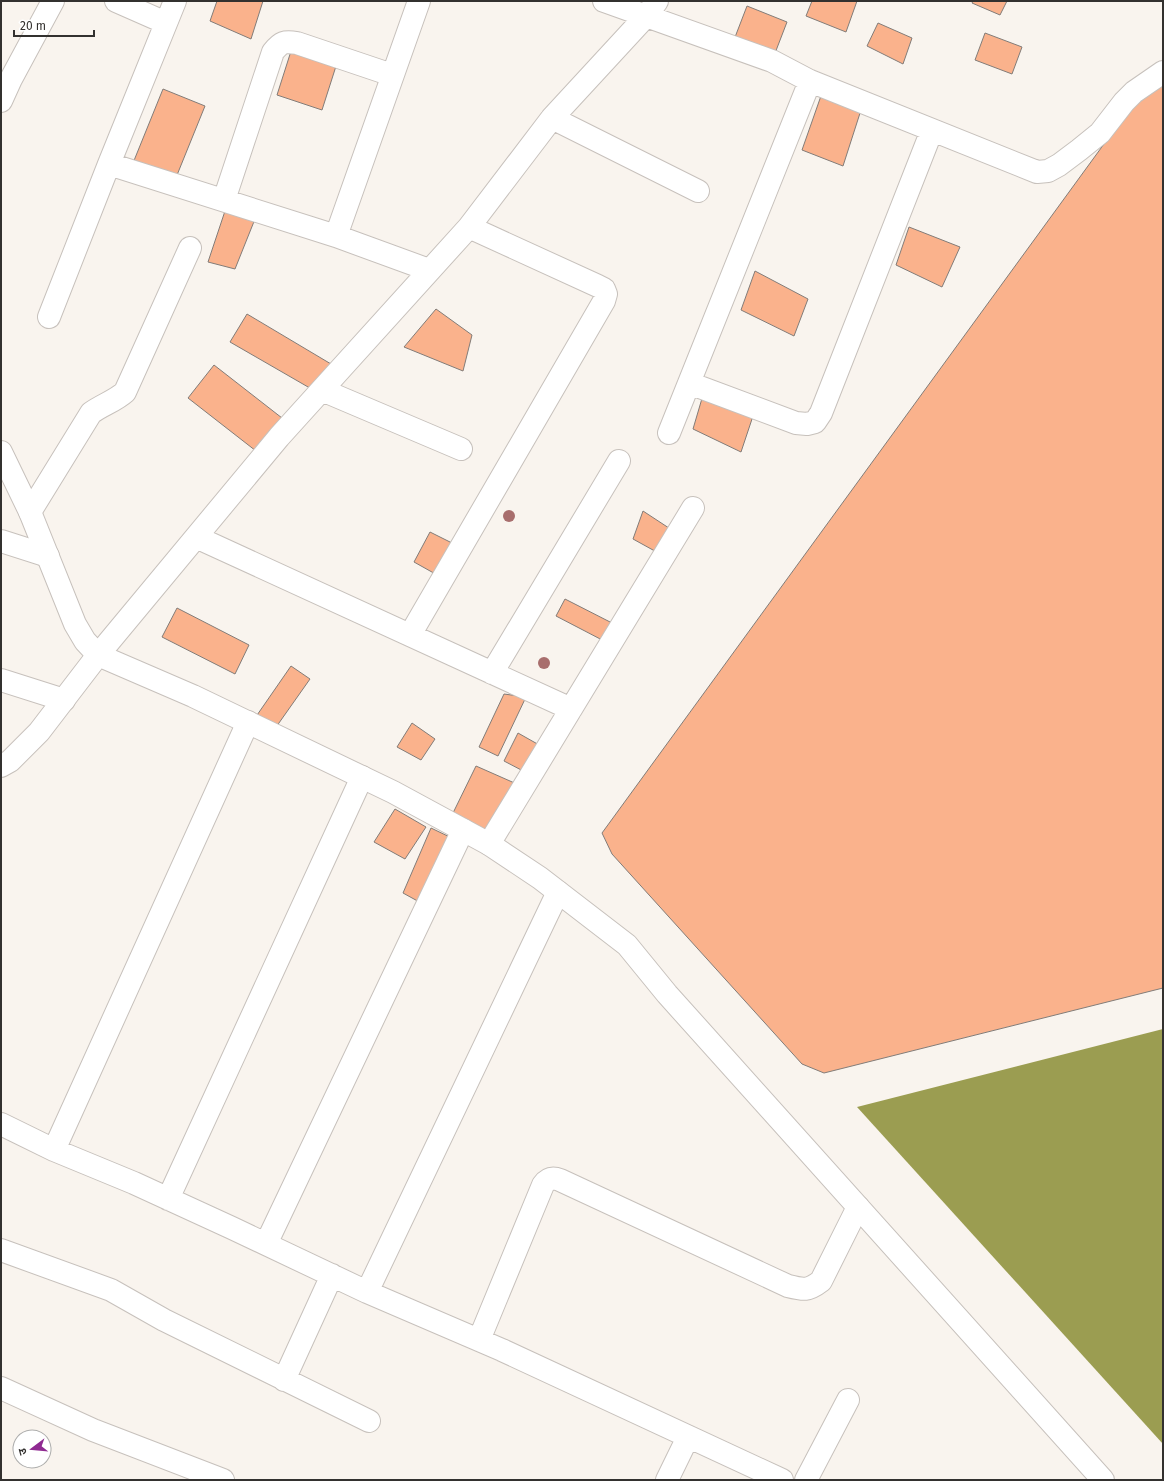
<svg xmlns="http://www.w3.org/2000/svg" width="1164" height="1481" viewBox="0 0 1164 1481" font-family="'Fira Sans','Noto Sans Devanagari',sans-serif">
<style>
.water{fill:#9b9d51}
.building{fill:#fab28c;stroke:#827c78}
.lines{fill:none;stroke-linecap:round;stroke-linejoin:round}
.minor-casing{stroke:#c7c1bc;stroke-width:24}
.tertiary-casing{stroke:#c7c1bc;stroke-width:24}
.minor{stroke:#fff;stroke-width:22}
.tertiary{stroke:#fff;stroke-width:22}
.tree{fill:#a86e6d}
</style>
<rect width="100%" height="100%" fill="#f9f4ee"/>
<path class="water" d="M1163 1029V1444L857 1107Z"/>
<path class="building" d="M217 1H263L251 39 210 21Z
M812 1H857L846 32 806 16Z
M973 1H1007L1000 15 972 3Z
M747 6 787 22 772 61 732 45Z
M878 23 912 38 903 64 867 46Z
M985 33 1022 47 1012 74 975 60Z
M292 48 337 63 322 110 277 95Z
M1163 63V988L824 1073 802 1064 612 854 602 833Z
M163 89 205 106 175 180 133 163Z
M822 93 861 110 843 166 802 150Z
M226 208 255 219 235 269 208 262Z
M909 227 960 247 942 287 896 265Z
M755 271 808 299 794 336 741 310Z
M436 309 472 335 463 371 404 347Z
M247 314 331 364 315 391 230 342Z
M214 365 282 418 256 451 188 398Z
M703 395 754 413 741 452 693 429Z
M643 511 675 532 662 555 633 539Z
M430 532 456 545 439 576 414 562Z
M565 599 614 624 606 642 556 616Z
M177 608 249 645 235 674 162 637Z
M291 666 310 679 274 730 255 718Z
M504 694 526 697 498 756 479 747Z
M412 723 435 739 421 760 397 747Z
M518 733 541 746 527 773 504 761Z
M476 766 519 785 486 836 453 813Z
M395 809 426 827 405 859 374 842Z
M431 828 458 841 423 904 403 893Z"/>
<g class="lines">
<defs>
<path id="minor" d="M116 1 166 23
M419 1 336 236 429 270
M604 1 772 61 810 81 1037 172 1048 171 1059 165 1079 150 1100 133 1124 102 1134 92 1163 72
M1 101 11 79 53 1
M552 118 698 191
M109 164 336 236
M224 200 273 52C281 42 284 41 297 43L392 75
M49 317 109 164 175 1
M689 383 796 423 807 424 815 422 821 413 932 130
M322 390 461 449
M669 433 810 81
M30 512 91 413C102 405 115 401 125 392L190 248
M196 537 571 709
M1 541 48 556
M410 635 604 301 606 294 604 289 598 286 469 227
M98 655 279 437 469 227 552 118 647 15 657 1
M492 673 619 461
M1 680 64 700
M489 844 693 508
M1 1124 54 1150 134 1183 232 1228 367 1292 502 1350 782 1480
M54 1150 248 722
M168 1199 362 777
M266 1244 463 830
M1 1250 111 1290 164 1320 369 1421
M367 1292 558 892
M479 1340 543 1185C548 1178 552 1177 560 1180L788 1286C804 1290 808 1291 821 1281L858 1207
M284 1380 332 1275
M1 1388 93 1430 223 1480
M667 1480 688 1437
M806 1480 848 1400"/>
<path id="tertiary" d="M1 452 30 512 75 624 85 641 98 655 193 696 393 792 489 844 540 878 627 945 667 994 1103 1480
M1 766 10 761 39 732 98 655"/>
</defs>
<use href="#minor" class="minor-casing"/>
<use href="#tertiary" class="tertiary-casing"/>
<use href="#minor" class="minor"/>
<use href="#tertiary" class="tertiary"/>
</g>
<g class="tree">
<circle cx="509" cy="516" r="6"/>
<circle cx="544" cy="663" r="6"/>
</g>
<rect width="1164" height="1481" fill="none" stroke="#33312f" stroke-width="4"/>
<g transform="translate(32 1449) rotate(254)"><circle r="19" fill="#ffffff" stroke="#adadac"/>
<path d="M0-3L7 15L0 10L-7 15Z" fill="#8f2a91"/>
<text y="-6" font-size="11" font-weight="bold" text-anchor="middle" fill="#33312f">उ</text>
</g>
<path d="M14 30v6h80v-6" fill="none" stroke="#33312f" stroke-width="2"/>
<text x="20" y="30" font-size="12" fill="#33312f" stroke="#ffffff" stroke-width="3" paint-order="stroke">20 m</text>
</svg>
